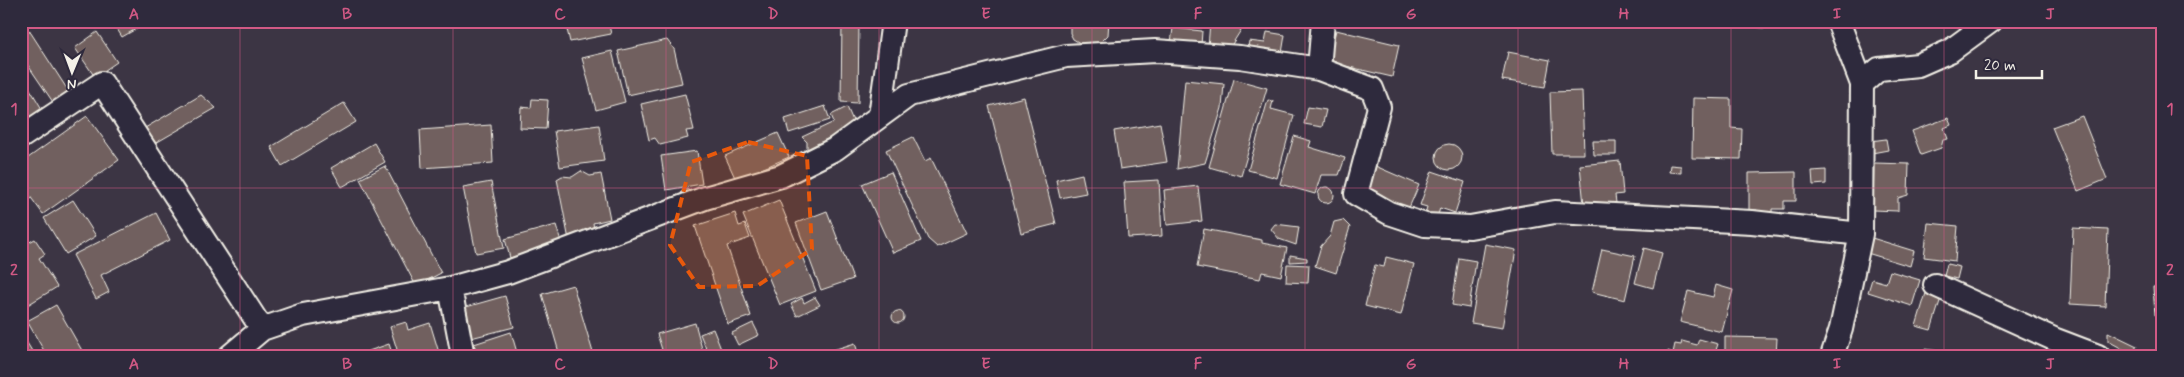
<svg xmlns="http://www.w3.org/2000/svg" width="2184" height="377" viewBox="0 0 2184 377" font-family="Mynerve,sans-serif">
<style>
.building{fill:#71615e;stroke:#f4f1e8}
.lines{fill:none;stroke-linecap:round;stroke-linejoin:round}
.minor-casing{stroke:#f4f1e8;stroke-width:26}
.minor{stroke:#2f2a3d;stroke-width:22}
.marked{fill:#e8590c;fill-opacity:0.2;stroke:#e8590c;stroke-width:4;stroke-dasharray:10 6;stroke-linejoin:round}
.grid{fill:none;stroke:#d15985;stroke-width:1;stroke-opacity:0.55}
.neatline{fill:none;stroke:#d15985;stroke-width:2}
.grid-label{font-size:16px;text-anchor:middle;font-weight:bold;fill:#d15985}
</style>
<rect width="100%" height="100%" fill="#3c3544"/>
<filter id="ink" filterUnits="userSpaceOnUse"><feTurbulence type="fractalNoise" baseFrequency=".02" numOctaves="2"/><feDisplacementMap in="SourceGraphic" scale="10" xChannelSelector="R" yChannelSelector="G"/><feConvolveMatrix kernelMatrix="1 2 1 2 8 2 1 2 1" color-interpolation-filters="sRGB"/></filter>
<g filter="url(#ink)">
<path class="building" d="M112 21H150L122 37Z
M565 21H608L611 34 570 42Z
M842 21H859L858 103 841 102Z
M1070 21H1109L1108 35 1098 45 1085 46 1073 39 1070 33Z
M1723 21H1764V28L1722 25Z
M1210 22 1232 25 1241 30 1229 49 1208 47Z
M1173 28 1202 31 1201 46 1171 43Z
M29 30 71 95 55 105 21 55V35Z
M1336 30 1399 45 1392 77 1328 62Z
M97 32 117 62 95 77 75 48Z
M1267 32 1285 35 1281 59 1247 53 1249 41 1265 43Z
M667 40 674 49 682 83 628 95 618 51Z
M612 51 625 102 596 110 582 58Z
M1508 52 1550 60 1545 87 1502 80Z
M21 74 45 114 25 125 21 118Z
M1234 79 1267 88 1241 176 1209 167Z
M1185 80 1224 84 1222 108 1205 163 1177 169Z
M1582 91 1584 154H1552L1550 92Z
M685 94 694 130 686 131 688 138 660 145 655 138 649 140 641 104Z
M201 95 216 108 154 144 145 128Z
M1024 97 1056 224 1021 233 989 106Z
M1693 98 1731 99V128L1742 129 1741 159 1692 158Z
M532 99 548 100 546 129 520 128 521 107 531 108Z
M1268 100 1273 101 1271 109 1294 115 1277 178 1248 170Z
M344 103 356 122 282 166 271 147Z
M825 106 830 120 789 133 785 119Z
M847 107 857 130 807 153V142L802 137 834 122 831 115Z
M1308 107 1326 110 1322 127 1304 124Z
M87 116 119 160 43 214 21 184V163Z
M2082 116 2107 179 2078 191 2052 127Z
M1948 118 1951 125 1944 128 1948 139 1943 140 1941 148 1921 155 1912 131Z
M1160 123 1167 162 1120 169 1114 131Z
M491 125 493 163 422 168 420 130Z
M599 125 604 161 560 167 554 131Z
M778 133 789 157 736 180 725 156Z
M1294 136 1311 141 1309 147 1345 158 1339 175H1321L1315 194 1280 184Z
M913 137 925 161 931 158 967 233 937 247 928 239 886 150Z
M1886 139 1888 150 1872 153 1870 141Z
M1593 141H1616V155H1594Z
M374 143 385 162 342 187 331 168Z
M1436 157a13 13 0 1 1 26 0a13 13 0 1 1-26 0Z
M697 151 702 184 666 190 661 156Z
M1620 161 1623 194 1615 195 1616 203 1584 205 1580 165Z
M1874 163 1909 164 1908 195 1898 198V211L1873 210Z
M1373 165 1419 185 1408 210 1362 190Z
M1670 165 1681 166V173L1669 172Z
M385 166 441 273 416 286 360 179Z
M1826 170V184L1813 185 1812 171Z
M581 171 590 176 601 174 610 219 593 223 595 235 569 240 557 179 562 176 572 177Z
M1432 171 1465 182 1455 213 1440 208 1437 218 1425 214 1427 207 1420 205Z
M891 172 921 241 893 253 862 184Z
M1796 172V201H1784V209H1772V216L1756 217 1757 210H1749V173Z
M1082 174 1086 193 1060 198 1056 180Z
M1159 180 1162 236 1128 238 1124 182Z
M491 182 504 248 476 253 463 187Z
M1198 186 1202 221 1167 225 1164 190Z
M1318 195a8 8 0 1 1 16 0a8 8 0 1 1-16 0Z
M687 189 694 194 681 195 682 191Z
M73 200 96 236 66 254 44 218Z
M779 200 816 291 780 305 743 215Z
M827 211 853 279 821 290 796 223Z
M156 213 170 240 101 275 109 292 96 299 73 255Z
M735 213 739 226 745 224 750 238 727 246 751 316 728 324 695 226Z
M1343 220 1350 227 1336 273 1315 266 1321 246 1330 236 1334 222Z
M1928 223 1958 226 1955 261 1924 257Z
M1275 224 1299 227 1296 245 1279 239 1271 229Z
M556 225 562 245 510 258 505 239Z
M2073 228 2108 230 2105 306 2070 304Z
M1204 229 1262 240V243L1287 248 1281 276 1262 272 1260 279 1197 267Z
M21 238 26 244 35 239 45 254 39 258 57 287 21 309Z
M1872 238 1914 251 1910 266 1867 253Z
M1485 244 1516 250 1502 328 1471 323Z
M1644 248 1662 253 1653 288 1635 283Z
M1602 249 1635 256 1625 300 1592 292Z
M1290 255 1307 258V261L1290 262Z
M1386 257 1414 264 1401 315 1365 306 1375 265 1384 267Z
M1459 258 1476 261 1469 308 1452 305Z
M1287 264 1309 265 1308 283 1286 282Z
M1947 264 1960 267 1957 279 1944 276Z
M1890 271 1920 280 1912 306 1868 292 1872 279 1886 283Z
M573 285 594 356H560L542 294Z
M1716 285 1733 290 1722 332 1680 322 1688 291 1713 297Z
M2163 286V314L2155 315 2153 287Z
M1926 293 1941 298 1931 330 1916 326Z
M505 296 514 327 467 339 459 309Z
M815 297 820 305 797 316 791 304 802 298 804 303Z
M56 305 84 354 80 356H47L27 321Z
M892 317a6 6 0 1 1 12 0a6 6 0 1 1-12 0Z
M406 322 408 330 430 323 440 356H399L390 327Z
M695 323 704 356H664L657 334Z
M753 323 759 335 738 345 732 333Z
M713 329 723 354 719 356H709L700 334Z
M511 332 518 356H478L474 344Z
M2108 332 2137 346 2132 354 2108 341Z
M21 333 35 356H21Z
M1725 337 1777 338 1776 356H1725Z
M1699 339 1718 344 1714 356H1667L1668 351 1673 353 1675 344 1681 345 1682 341 1697 345Z
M855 343 859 356H818L817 355Z
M389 344 393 356H354Z
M1924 349 1940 351V356H1923Z
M1902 353 1919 356H1902Z"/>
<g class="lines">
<defs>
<path id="minor" d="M1319 69 1323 21
M1862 84 1879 69 1918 65 1950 51 1991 21
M880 116 893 21
M21 137 102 83 262 329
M1935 285 2056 340 2098 356
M450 288 463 356
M230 356 262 329 303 315 450 288 508 272 705 198 781 176 835 149 909 95 1066 56 1155 51 1240 57 1319 69 1372 89 1379 107 1356 194 1389 213 1425 225 1470 227 1555 212 1752 222 1861 234
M1832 356 1841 329 1861 234 1862 84 1838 21"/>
</defs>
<use href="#minor" class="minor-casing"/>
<use href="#minor" class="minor"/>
</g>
</g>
<path class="marked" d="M748 142 807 156 812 249 757 286 699 287 670 245 691 162Z"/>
<path class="grid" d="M240 21V356M453 21V356M666 21V356M879 21V356M1092 21V356M1305 21V356M1518 21V356M1731 21V356M1944 21V356M21 188H2163"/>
<rect width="2184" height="377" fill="none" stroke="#2f2a3d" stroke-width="55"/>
<g transform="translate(72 72) rotate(181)" stroke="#2f2a3d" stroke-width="4" paint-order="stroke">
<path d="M0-4L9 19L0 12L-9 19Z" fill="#f4f1e8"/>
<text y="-8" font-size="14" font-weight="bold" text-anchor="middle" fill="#f4f1e8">N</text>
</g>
<path d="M1976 70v8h66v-8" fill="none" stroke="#f4f1e8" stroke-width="2.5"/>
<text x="1984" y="70" font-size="15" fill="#f4f1e8" stroke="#2f2a3d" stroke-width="4" paint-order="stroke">20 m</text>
<rect x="28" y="28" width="2128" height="322" class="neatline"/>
<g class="grid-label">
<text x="134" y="19">A</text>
<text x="347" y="19">B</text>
<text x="560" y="19">C</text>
<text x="773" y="19">D</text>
<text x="986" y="19">E</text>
<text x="1198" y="19">F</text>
<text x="1411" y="19">G</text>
<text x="1624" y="19">H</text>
<text x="1837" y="19">I</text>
<text x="2050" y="19">J</text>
<text x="14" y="114">1</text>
<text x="2170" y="114">1</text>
<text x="14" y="275">2</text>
<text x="2170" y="275">2</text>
<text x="134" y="369">A</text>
<text x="347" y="369">B</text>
<text x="560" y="369">C</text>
<text x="773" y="369">D</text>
<text x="986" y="369">E</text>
<text x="1198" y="369">F</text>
<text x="1411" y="369">G</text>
<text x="1624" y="369">H</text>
<text x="1837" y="369">I</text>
<text x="2050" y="369">J</text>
</g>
</svg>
